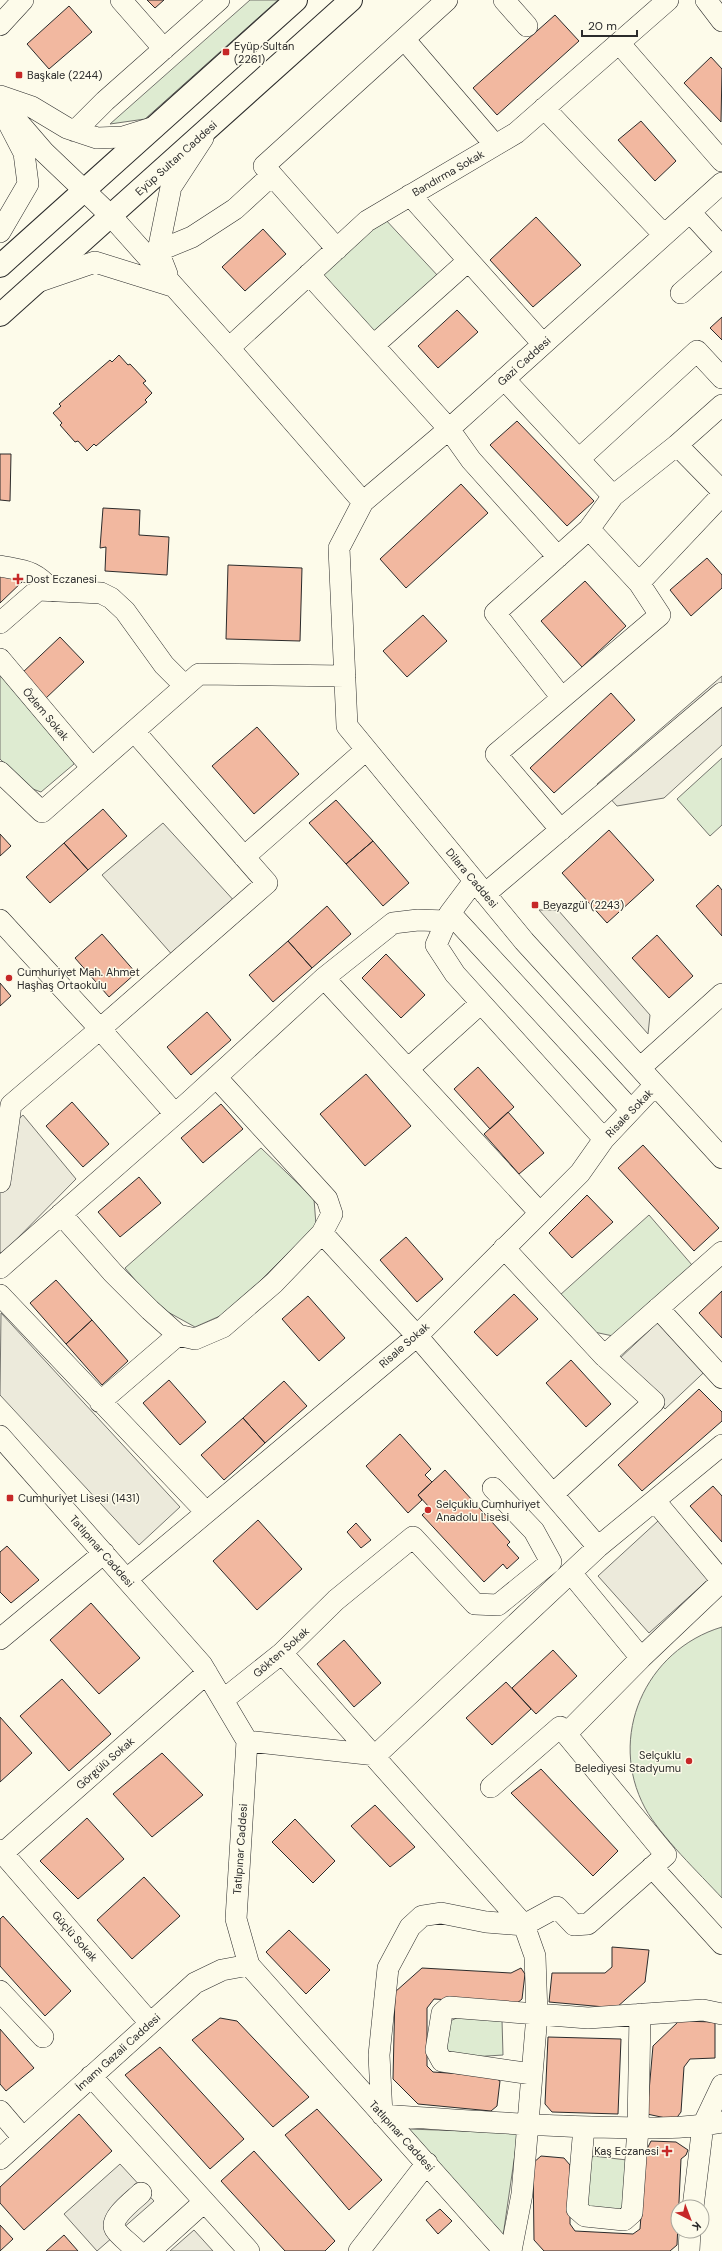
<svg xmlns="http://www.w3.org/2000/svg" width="722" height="2251" viewBox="0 0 722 2251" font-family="'DM Sans',sans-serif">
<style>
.green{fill:#deebd1;stroke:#74746e}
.parking{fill:#eceadb;stroke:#74746e}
.building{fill:#f2b8a0;stroke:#2b2b2b}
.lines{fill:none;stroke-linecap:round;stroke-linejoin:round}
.minor-casing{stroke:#2b2b2b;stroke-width:22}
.major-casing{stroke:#2b2b2b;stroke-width:24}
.minor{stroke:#fdfbea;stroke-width:21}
.major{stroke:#fdfbea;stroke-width:22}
.poi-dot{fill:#c62828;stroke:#fdfbea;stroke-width:1.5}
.labels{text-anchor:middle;stroke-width:3;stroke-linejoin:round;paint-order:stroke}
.poi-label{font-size:11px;fill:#2b2b2b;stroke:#fdfbea;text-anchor:start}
.street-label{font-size:11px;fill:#2b2b2b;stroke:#fdfbea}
</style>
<rect width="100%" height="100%" fill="#fdfbea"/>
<path class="green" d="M250 0H278L145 119 110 124Z
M384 218 439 277 375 334 320 276Z
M0 675 75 757 74 764 41 792 30 788 0 759Z
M722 758V825L710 836 677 799Z
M261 1148 314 1199 316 1225 229 1312 195 1327 157 1306 125 1268Z
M649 1215 692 1265 613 1336 594 1332 560 1295Z
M722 1627V1898C699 1873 661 1837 645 1808 607 1737 645 1650 722 1627Z
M463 2015 502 2020 503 2055 455 2058 446 2051V2023Z
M409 2129 518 2133 503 2236Z
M593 2156 627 2160 624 2212H593L586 2204 589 2161Z"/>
<path class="parking" d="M722 676V745L664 798 617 806 597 784Z
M163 823 237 904 175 958 102 875Z
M539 910H558L650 1015 648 1034Z
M23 1115 76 1179 2 1254 0 1252V1136Z
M670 1311 716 1361 665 1409 619 1359Z
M1 1313 180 1507 139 1545 0 1395Z
M658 1521 710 1578 649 1633 598 1576Z
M120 2164 154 2201 97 2251 64 2214Z
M194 2230 213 2251H170Z"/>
<path class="building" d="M147 0H164L155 8Z
M69 6 92 32 49 69 27 44Z
M555 15 579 41 497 115 473 88Z
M711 57 722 69 721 122 684 83Z
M641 121 676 161 655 181 618 140Z
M536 217 581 265 533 307 490 260Z
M263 229 286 254 245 291 222 267Z
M457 310 478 332 438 368 418 346Z
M722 317V340L710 328Z
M119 355 128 365 130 364 146 381 143 383 152 393 145 400 147 402 96 446 94 444 87 451 78 441 75 442 60 425 62 423 53 413 61 406 59 404 110 360 112 362Z
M517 421 594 501 567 526 490 445Z
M0 454H11L10 501 0 500Z
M461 484 488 513 406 588 380 559Z
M103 508 140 510 139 535 169 537 167 575 105 571 106 547 100 548Z
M707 558 722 575V588L691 616 670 590Z
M228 565 302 568 300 641 226 639Z
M0 576 24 580 0 603Z
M585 581 626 626 582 667 541 621Z
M423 615 447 641 407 677 383 651Z
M60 637 84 662 45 699 21 674Z
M611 693 635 720 554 793 530 768Z
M257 727 299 774 254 814 212 766Z
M336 800 373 841 346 864 309 823Z
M103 809 127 836 88 870 64 843Z
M609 830 654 880 607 923 562 873Z
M0 834 11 846 0 856Z
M373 841 409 883 383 906 346 864Z
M64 843 88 870 50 903 26 877Z
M718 885 722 890V936L696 906Z
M327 906 351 934 312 968 288 941Z
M102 934 136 973 109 997 75 958Z
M657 935 693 976 669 998 632 958Z
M288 941 312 968 273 1002 249 975Z
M386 954 425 995 401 1018 362 978Z
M0 983 11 996 0 1006Z
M207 1012 231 1040 191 1075 167 1047Z
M478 1067 514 1107 490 1129 454 1089Z
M366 1074 411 1126 365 1166 320 1114Z
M72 1102 109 1144 83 1167 46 1126Z
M221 1104 243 1129 203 1163 181 1138Z
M508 1112 544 1153 519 1174 484 1134Z
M643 1145 719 1228 694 1251 618 1168Z
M139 1177 161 1203 120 1237 98 1212Z
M587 1195 613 1222 572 1258 549 1233Z
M406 1237 443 1279 417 1302 380 1260Z
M56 1280 92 1320 66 1344 30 1303Z
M722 1291V1338L699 1313Z
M514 1294 538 1319 497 1356 474 1332Z
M308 1296 345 1338 319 1361 282 1319Z
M92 1320 128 1361 102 1385 66 1344Z
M571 1360 611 1404 586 1427 546 1383Z
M169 1380 206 1422 180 1445 143 1403Z
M284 1381 307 1406 265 1443 243 1418Z
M699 1389 722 1412V1421L642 1491 618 1465Z
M243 1418 265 1443 224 1480 201 1455Z
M400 1434 431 1469 425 1475 432 1482 418 1495 422 1500 408 1513 366 1466Z
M445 1470 510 1542 507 1545 519 1558 507 1569 503 1564 484 1582 422 1515 430 1508 418 1495Z
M713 1486 722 1496V1542L690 1506Z
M258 1520 302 1569 257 1610 213 1561Z
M356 1523 371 1540 361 1548 347 1532Z
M7 1546 39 1580 11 1603 0 1592V1552Z
M91 1603 140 1658 99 1694 50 1640Z
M344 1640 381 1683 354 1707 317 1664Z
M553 1650 577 1676 536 1714 512 1688Z
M62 1679 111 1734 69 1771 20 1716Z
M506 1682 531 1709 492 1745 466 1718Z
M0 1717 32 1753 0 1782Z
M162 1753 203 1795 152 1837 113 1794Z
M541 1769 618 1851 593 1876 511 1793Z
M375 1805 415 1847 390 1867 351 1826Z
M87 1818 124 1859 78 1899 40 1861Z
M295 1819 335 1861 313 1883 272 1842Z
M144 1877 180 1916 132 1959 97 1920Z
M3 1916 71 1991 45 2016 0 1966V1919Z
M289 1930 330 1970 306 1994 266 1952Z
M612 1947 649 1950 645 1982 616 2008 549 2002 552 1973H605L612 1967Z
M422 1968 511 1973 521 1968 525 1974 522 1999 516 2004 434 1999 427 2008V2066L433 2072 492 2076 500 2081 497 2106 491 2111 418 2104 393 2079 395 1992Z
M220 2018 237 2021 309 2097 273 2127 192 2040Z
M679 2021 715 2022V2058L690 2059 684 2067 681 2112 675 2120 647 2114 653 2046Z
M0 2029 34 2068 6 2091 0 2084Z
M548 2037 621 2039 618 2114 552 2112 545 2104Z
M160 2047 244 2139 210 2169 125 2075Z
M317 2109 382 2180 349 2210 285 2135Z
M79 2114 112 2151 24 2230 0 2203V2187Z
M651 2141 676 2142 688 2150 686 2155 681 2159 677 2245 670 2251H544L534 2240 533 2163 541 2156 564 2158 570 2165V2224L575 2231 633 2234 640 2229 646 2151Z
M254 2151 335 2241 325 2251H285L221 2181Z
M440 2209 452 2221 438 2234 426 2220Z
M0 2225 13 2239 0 2251Z
M64 2235 78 2251H46Z"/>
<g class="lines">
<defs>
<path id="minor" d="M121 0 164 49
M504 0 527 26
M706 0 722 21
M0 25 23 0
M404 39 495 145
M619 43 722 161
M0 96 32 107 67 128 97 138 123 137 155 127
M0 101 44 152 111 216 229 348 363 502
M544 108 664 235
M75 131 105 101 219 0
M722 183 449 429 363 502 339 548 347 726 524 941 722 1158
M410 195 543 344
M690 212 722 247
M0 232 28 184 24 153 8 122
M337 249 264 166 447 0
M158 251 192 237 235 209 271 176
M167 274 158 251 171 187 203 138
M309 274 449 429 471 460 558 557
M37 282 95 262 172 286
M681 293 722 257
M374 345 468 261
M229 348 367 221 516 133 668 0
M504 379 613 496 677 445 722 491
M677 445 722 405
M579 459 697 351 722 378
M0 566C26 571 34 570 53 591
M639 583 722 495
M0 623 38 590 101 593 111 598 125 611 164 665 185 686
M0 659 92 768
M562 698 495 613 589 529 613 496
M134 731 267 883 100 1029 175 1114
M0 772 42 812 199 674 345 676
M561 830 496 754 660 615 639 583 589 529
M244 857 366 750
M474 881 450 913 436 945 455 974 604 1139
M485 894 722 693
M450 913 631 1110
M0 920 100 1029 11 1105 0 1182
M324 978 540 1213
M640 1068 722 994
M408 1069 481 1003
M61 1214 113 1273 150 1310 178 1335 195 1339 223 1327 274 1283 322 1233 332 1214 327 1199 216 1077
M322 1233 417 1336 598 1547
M504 1248 604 1356 722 1252
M0 1268 190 1101 324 978 393 923 418 920 446 921
M0 1295 206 1512
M658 1308 722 1378
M100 1402 178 1335
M0 1436 202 1665 247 1741 236 1919 249 1965 504 2251
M553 1494 654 1402 604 1356
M655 1501 722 1581
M571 1573 641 1658
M127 1579 417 1336 580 1173 604 1139 655 1085
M0 1639 104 1553
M282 1653 524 1925 535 1956 537 2015 522 2194 511 2251
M223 1700 282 1653 336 1600 413 1537 475 1604 498 1605 551 1562 534 1531 493 1488
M566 1734 666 1855 588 1924 574 1925 557 1907 524 1925 486 1922 441 1913 422 1916 410 1927 388 1968 379 2055 382 2115C452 2120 522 2125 592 2127 636 2128 679 2130 722 2122
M247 1741 376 1755 598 1547 722 1445
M491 1787 560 1727 566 1734 641 1658 722 1581
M0 1850 150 2023
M3 1853 207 1673
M652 1867 722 1944
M0 1991 43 2037
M532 2074 442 2061 436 2050 442 2013 449 2007 588 2018 703 2010 722 2014
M91 2076 249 2251
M0 2111 23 2138
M584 2127 577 2209 585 2216 624 2220 632 2213 638 2128 640 2014
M0 2159 195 1983 222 1970 249 1965
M693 2207 703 2125 722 2085
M137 2251C131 2244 120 2237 115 2229 109 2218 134 2200 141 2193
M150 2251 204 2202
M359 2251 427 2163
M689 2251 690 2231"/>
<path id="major" d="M0 266 296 0
M0 315 351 0"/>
</defs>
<use href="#minor" class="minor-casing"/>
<use href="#major" class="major-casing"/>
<use href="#minor" class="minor"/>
<use href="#major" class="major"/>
</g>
<g class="poi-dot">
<rect x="222" y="48" width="8" height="8" rx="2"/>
<rect x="15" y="71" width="8" height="8" rx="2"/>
<path d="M16 573h4v4h4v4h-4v4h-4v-4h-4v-4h4z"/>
<rect x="531" y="901" width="8" height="8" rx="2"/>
<circle cx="9" cy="978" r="4"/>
<rect x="6" y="1494" width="8" height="8" rx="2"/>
<circle cx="428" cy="1510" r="4"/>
<circle cx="689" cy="1761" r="4"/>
<path d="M665 2145h4v4h4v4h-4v4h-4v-4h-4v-4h4z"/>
</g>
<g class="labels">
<g class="poi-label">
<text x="234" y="50">Eyüp Sultan<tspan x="234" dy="13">(2261)</tspan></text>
<text x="27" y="79">Başkale (2244)</text>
<text x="26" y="583">Dost Eczanesi</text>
<text x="543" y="909">Beyazgül (2243)</text>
<text x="17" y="976">Cumhuriyet Mah. Ahmet<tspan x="17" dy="13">Haşhaş Ortaokulu</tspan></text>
<text x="18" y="1502">Cumhuriyet Lisesi (1431)</text>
<text x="436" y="1508">Selçuklu Cumhuriyet<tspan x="436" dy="13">Anadolu Lisesi</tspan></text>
<text x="681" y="1759" text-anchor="end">Selçuklu<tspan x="681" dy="13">Belediyesi Stadyumu</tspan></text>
<text x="659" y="2155" text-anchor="end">Kaş Eczanesi</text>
</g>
<g class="street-label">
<text transform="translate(176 158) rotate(-42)" y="4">Eyüp Sultan Caddesi</text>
<text transform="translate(448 173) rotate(-30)" y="4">Bandırma Sokak</text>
<text transform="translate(524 361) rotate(-42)" y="4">Gazi Caddesi</text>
<text transform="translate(46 714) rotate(50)" y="4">Özlem Sokak</text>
<text transform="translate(472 878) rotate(50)" y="4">Dilara Caddesi</text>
<text transform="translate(629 1113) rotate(-46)" y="4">Risale Sokak</text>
<text transform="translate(404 1345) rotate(-41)" y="4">Risale Sokak</text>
<text transform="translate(102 1551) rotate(49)" y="4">Tatlıpınar Caddesi</text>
<text transform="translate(281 1652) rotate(-41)" y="4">Gökten Sokak</text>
<text transform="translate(105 1763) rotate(-41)" y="4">Görgülü Sokak</text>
<text transform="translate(240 1849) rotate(-86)" y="4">Tatlıpınar Caddesi</text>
<text transform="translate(75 1936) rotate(49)" y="4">Güçlü Sokak</text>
<text transform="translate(118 2052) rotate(-42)" y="4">İmamı Gazali Caddesi</text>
<text transform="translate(402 2136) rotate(48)" y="4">Tatlıpınar Caddesi</text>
</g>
</g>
<g transform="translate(690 2219) rotate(138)"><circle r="19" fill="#fdfbea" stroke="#a9a89e"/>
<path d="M0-3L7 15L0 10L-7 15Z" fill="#c62828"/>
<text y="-6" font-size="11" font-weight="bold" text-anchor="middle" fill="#2b2b2b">K</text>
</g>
<path d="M582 30v6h55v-6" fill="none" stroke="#2b2b2b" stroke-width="2"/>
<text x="588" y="30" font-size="12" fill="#2b2b2b" stroke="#fdfbea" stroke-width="3" paint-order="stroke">20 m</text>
</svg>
